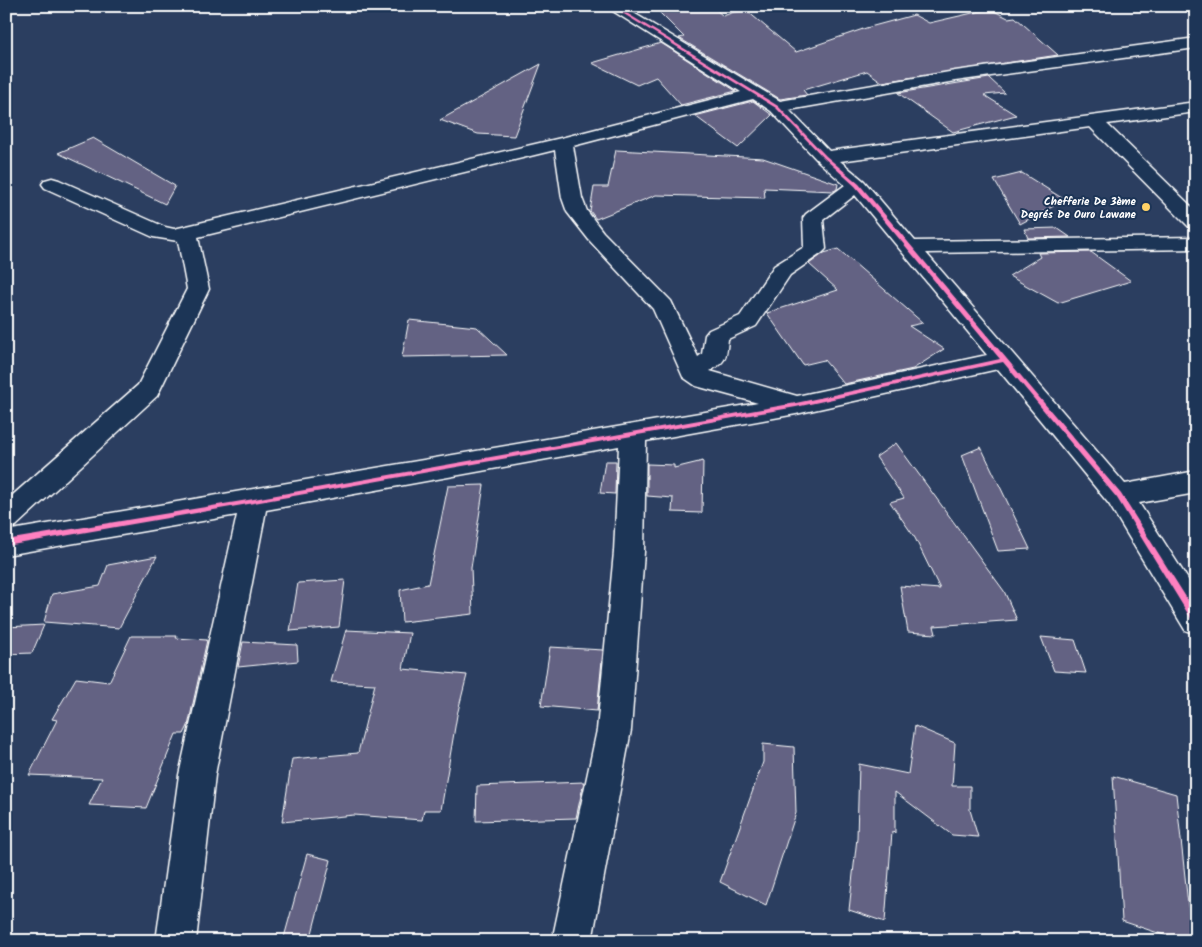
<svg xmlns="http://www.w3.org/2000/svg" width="1202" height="947" viewBox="0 0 1202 947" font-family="Kalam,sans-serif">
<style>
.building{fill:#646283;stroke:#fff}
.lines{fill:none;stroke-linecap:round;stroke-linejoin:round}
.street-casing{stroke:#fff;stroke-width:3}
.street{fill:#1d3557;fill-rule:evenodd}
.cycleway-casing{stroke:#1d3557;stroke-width:3}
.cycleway{fill:#ff80c0;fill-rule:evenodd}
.poi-dot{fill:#ffd166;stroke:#1d3557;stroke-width:2}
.labels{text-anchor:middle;stroke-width:4;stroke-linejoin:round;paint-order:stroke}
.far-poi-label{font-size:11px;font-weight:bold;fill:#fff;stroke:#1d3557;text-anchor:end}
</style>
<rect width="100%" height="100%" fill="#2b3e60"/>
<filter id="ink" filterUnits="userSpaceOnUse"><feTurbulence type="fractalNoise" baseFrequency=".02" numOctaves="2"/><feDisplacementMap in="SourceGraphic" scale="10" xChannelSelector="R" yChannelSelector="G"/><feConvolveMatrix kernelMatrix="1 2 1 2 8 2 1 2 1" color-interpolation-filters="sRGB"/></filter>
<g filter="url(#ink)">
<path class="building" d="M653 6H712L723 16 734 12 747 11 796 52 866 28 914 15 929 23 990 9 1008 18 1015 17 1058 55 882 82 867 71 803 90 807 95 780 99 679 38 684 37Z
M661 43 736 91 681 105 656 77 637 85 592 63Z
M541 64 514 136 478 134 440 120Z
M989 78 1005 93 984 95 1016 115 953 132 898 93Z
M753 101 772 115 738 148 695 116Z
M93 138 175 186 165 204 58 153Z
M616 150 763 158 838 184 837 189 834 191 764 188 765 198 656 195 596 219 590 211 594 187H608Z
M1022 173 1065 200 1020 224 994 180Z
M1057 228 1070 237 1028 238 1024 229Z
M838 249 923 323 909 326 944 349 913 369 844 384 824 360 803 365 767 313 838 290 809 264 824 253Z
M1091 252 1131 281 1058 303 1009 276 1040 257 1038 253Z
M409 320 477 327 507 355 402 357Z
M896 443 1004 591 1017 620 934 626 936 634 908 632 900 586 940 589 915 538 890 502 904 498 876 457Z
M981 447 1030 549 998 551 962 455Z
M605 461H616L615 494 600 493Z
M703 461 702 513 672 512 673 498 647 496V464L674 465V468Z
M484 485 471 568 473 614 402 622 400 590 428 584 448 486Z
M157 556 119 628 44 622 52 594 100 586 108 565Z
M345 580 339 627 290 631 298 583Z
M44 625 32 653 6 654V627Z
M346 630 410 633 403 669 467 675 457 715 441 810H424L422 820 354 815 282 822 292 759 358 753 375 684 331 682Z
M131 636H177L176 638 207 640 188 726 184 734H176L146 808 89 805 102 778 29 775 57 720 52 719 76 678 109 682Z
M1041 637 1075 640 1086 673 1054 671Z
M243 642 297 645 298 661 238 667Z
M550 647 603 650 597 711 541 706Z
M915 726 955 743 952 786H970V810L978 837 952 835 895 792V833L892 832 885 922 849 910 857 838 859 764 908 774Z
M763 744 794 747 796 813 766 905 720 882 763 762Z
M1113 776 1176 794 1192 941H1182L1122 921Z
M584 782 576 818 476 821 477 786Z
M307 854 331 860 310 941H283Z"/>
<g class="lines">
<defs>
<path id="street" d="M605 6H622L780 101 955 71 1196 38V48L955 81 789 110 829 151 1196 102V112L1107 124 1196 211V229L1189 227 1090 127 840 161 864 181 915 241 1196 237V249L926 253 1125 484 1196 471V493L1139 503 1196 592V634L1185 630 1109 504 998 369 796 414 646 441 644 552 631 730 592 941H552L597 730 614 552 619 446 266 510 215 775 196 941H156L179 775 237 515 6 555V531L758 403 696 386 683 377 653 309 589 240 567 212 562 198 555 150 198 237 209 289 157 396 16 526 6 529V501L138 385 187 289 178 241 153 237 45 188 42 184 45 180 52 178 59 180 165 227 174 229 561 138 741 92ZM753 99 771 111 818 161 845 185 806 214 803 218 804 247 774 266 740 316 709 330 705 335 702 354 698 357 671 301 603 232 587 211 582 198 573 146ZM855 195 987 355 797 396 710 371C727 361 726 358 728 339L756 326 790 275 822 253 826 249 823 220Z"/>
</defs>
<use href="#street" class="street-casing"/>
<use href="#street" class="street"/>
<defs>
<path id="cycleway" d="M611 6H615L778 106 826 156 859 184 1121 494 1196 613V623L1193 622 1117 498 1003 362 796 407 254 503 6 546V540L254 499 796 403 1000 359 855 186 824 158 776 108Z"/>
</defs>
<use href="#cycleway" class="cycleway-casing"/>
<use href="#cycleway" class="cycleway"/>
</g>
</g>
<circle class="poi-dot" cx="1146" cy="207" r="5"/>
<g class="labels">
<g class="far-poi-label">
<text x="1136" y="205">Chefferie De 3ème<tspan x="1136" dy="13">Degrés De Ouro Lawane</tspan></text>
</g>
</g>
<rect width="1202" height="947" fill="none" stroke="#1d3557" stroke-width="25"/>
<rect x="12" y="12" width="1177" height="922" fill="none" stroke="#fff" stroke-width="2" filter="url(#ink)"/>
</svg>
